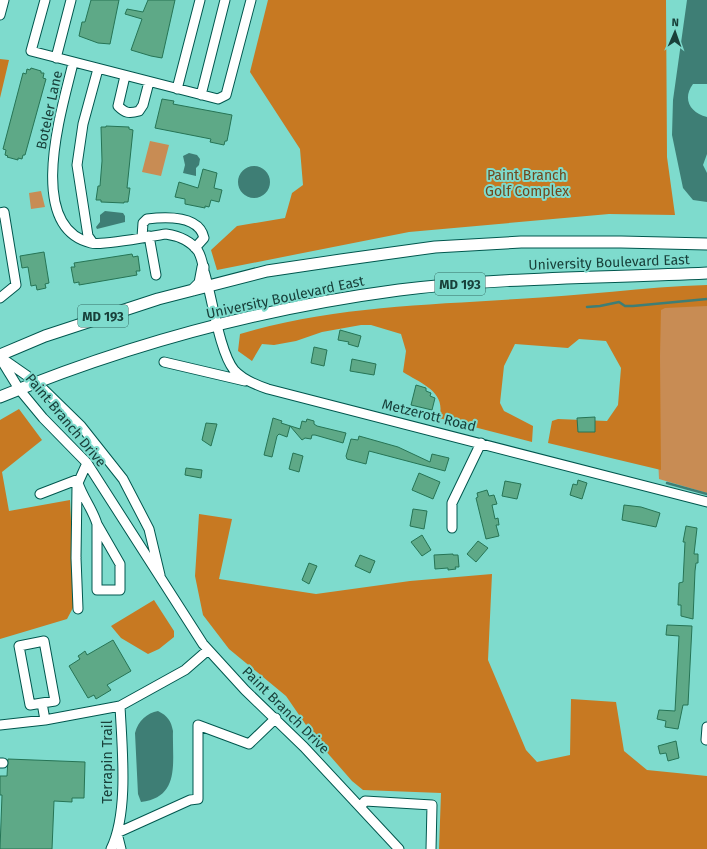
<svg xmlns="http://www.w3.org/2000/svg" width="707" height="849" viewBox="0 0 707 849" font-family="'Fira Sans',sans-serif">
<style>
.green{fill:#c88c54}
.forest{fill:#c77922}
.water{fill:#3e7e75}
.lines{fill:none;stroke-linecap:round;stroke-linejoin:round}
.stream{stroke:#3e7e75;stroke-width:2.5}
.building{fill:#5ea987;stroke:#267455}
.minor-casing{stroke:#00574e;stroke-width:11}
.major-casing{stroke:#00574e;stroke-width:13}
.minor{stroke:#fff;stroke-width:9}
.major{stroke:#fff;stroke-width:11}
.labels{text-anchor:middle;stroke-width:4;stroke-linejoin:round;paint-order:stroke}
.shield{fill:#7edbcd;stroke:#376e66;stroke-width:1}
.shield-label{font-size:13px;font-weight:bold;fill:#18403a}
.street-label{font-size:14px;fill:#18403a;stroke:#7edbcd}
.park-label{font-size:14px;fill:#70471d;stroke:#7edbcd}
</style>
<rect width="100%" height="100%" fill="#7edbcd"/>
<path class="green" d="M150 141 169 145 161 176 142 172Z
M41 191 45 207 31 209 29 193Z
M707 299V493L659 479 651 304Z"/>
<path class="forest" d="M268 0H666L667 157 675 215 609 214 409 232 217 270 211 250 237 226 285 218 292 193 303 185 300 149 250 72Z
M0 59 9 60 0 98Z
M707 285V306L665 308 661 310 660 356 661 470 548 443 552 421 558 419 607 421 618 405 621 368 606 341 579 339 568 348 515 344 504 366 500 403 504 411 533 426 532 442 439 418C447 392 422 384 403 372L406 351 401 334 371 325H361L322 332 296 341 274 345 262 344 252 361 238 351 240 334C330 307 424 305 517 299 581 296 644 287 707 285Z
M19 409 42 440 2 472 9 511 70 500 75 604 67 619 0 639V420Z
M199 514 232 519 219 579 316 594 410 581 492 574 488 660 526 750 537 762 570 755 571 699 616 702 624 751 647 770 707 776V849H439L441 793 363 790 352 781 317 741 286 696 229 649 203 615 195 576Z
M154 600 174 631V637L159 649 148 654 121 638 111 626Z"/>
<path class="water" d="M687 0H707V84H693C682 99 690 113 707 117V154L703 165 707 173V202L693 200 683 188 672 135 673 100Z
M189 153 197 155 200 159 199 165 196 168V176L183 173 185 165 183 156Z
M238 182a16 16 0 1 1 32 0a16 16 0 1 1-32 0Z
M105 211 123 213 125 216V222L97 229 96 227 100 222V215Z
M158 711C168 716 171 721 173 731 172 762 181 797 141 802L138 794 135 733C138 721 147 713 158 711Z"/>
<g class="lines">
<path class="stream" d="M587 307 600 306 619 302 625 306H633L707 299
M667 483 707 494"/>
</g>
<path class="building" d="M91 0H119L110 44 98 43 79 36 82 22H85Z
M148 0H175L162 58 151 56 131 50 142 19 125 14 127 9 143 12Z
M31 68 41 71V73H44L43 78 46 79 25 155H23L22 159 18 158V160L7 157 8 156 5 155 6 150 3 149 23 73 26 74 27 69 30 70Z
M162 99 174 101 173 104 232 115 227 141H225L224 145 210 142 211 139 155 128Z
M106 126 129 127V129L133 130 127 188H130L128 202H124V203L101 202V200H96L98 186H100L102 161 101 127H106Z
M203 169 217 173 214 188 222 190 219 202 211 200 209 207 205 206V208L185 204V199L175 197 179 182 198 188Z
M44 252 49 283 45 284 46 288 37 290 36 285 31 286 28 267 22 268 20 256Z
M132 254 133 257 138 256 140 271H136L137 275 79 285V282L74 283 71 267H75L74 263Z
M340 330 361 336 358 347 348 344 349 342 338 340Z
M314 347 327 350 324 366 311 363Z
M352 359 376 364 374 375 350 371Z
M416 385 426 388V391L431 393 430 396 435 398 432 410 411 405Z
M595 417V432H578L577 418Z
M273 418 282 421 281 423 300 429 302 421 306 422 307 419 314 421V424L317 426 346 433 343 443 315 435H312L311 439 305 438 302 440 290 426 287 437 279 434 277 436 272 457 264 455Z
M206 423 217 424 211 446 202 440Z
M359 436 398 447 430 462 432 454 449 458 445 471 369 451 366 464 347 459 346 456 351 439 358 440Z
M293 453 303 456 299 472 289 469Z
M186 468 202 470 201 478 185 475Z
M419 473 440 482 433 499 412 490Z
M578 480 587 483 582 499 570 495 573 484 577 485Z
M505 481 521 484 517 499 502 496Z
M487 490 489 496 494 495 497 504 492 505 495 519 498 518 499 525H496L499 536 486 539 476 498 478 497 477 493Z
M624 505 641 507 660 513 656 527 622 520Z
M413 509 427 511 424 529 410 526Z
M686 526 697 528 694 554H698V563H696L695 571 693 619 681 616V605H678L679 583 683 582 685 542H683Z
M422 535 431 550 422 556 411 542Z
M478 541 488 548 476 562 467 554Z
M453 554V555H458L459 567H455L456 569 448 570V568L435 569 434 555Z
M360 555 375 561 370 573 355 566Z
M309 563 317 566 309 584 302 580Z
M667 625 692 626 688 705H683L678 729 665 727 666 721 657 719 659 710 675 711 679 636 666 635Z
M113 640 131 671 107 685 111 690 96 699 94 695 88 698 69 666 80 659 78 656 81 654 85 651 87 655Z
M676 741 679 758 668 761 666 753 660 754 658 746Z
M8 759 85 762 84 798H72V802L54 801 52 849H0L2 795H0V776H7Z"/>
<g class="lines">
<defs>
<path id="minor" d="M45 0 31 51 218 99 226 95 251 0
M0 15 4 0
M56 58 71 0
M73 63C63 106 24 227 91 243 103 246 151 236 166 234 179 236 190 240 198 251 201 256 203 265 204 271 212 296 219 351 234 370 243 380 256 385 268 389L707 502
M125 76 118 106C125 113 129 114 139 111L143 105 149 82
M177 89 200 0
M201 95 225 0
M0 213 4 212 16 285 0 298
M149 236 156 275
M142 237 143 223 147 219C164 217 199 215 204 238L195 248
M93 243 88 236 77 165 83 124 98 69
M0 358 19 389 43 418 87 463 203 644 245 690 304 747 399 849
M3 359 36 382 81 426 123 479 149 529 160 575
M164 362 245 381
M87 463 78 483C83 498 93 510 97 524V590H120V564L97 524
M77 487 76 558 78 609
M40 494 79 479
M452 528V503L481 443
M42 703 30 705 19 646 44 641 55 701 42 703 45 720
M0 725 45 720 120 706
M706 740 707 727
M0 763H3
M360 807 365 801 432 805 431 849
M111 849C129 812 122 748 120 706L185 670 208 650
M121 849 117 833 190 800 198 799V725L249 744 276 718"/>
<path id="major" d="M193 290 200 283 203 267
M0 355 45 336 158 299 267 271 341 260 435 247 521 242H621L707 244
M0 397C126 345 263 308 399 290 501 277 604 278 707 273"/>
</defs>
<use href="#minor" class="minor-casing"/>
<use href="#major" class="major-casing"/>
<use href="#minor" class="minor"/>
<use href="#major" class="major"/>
</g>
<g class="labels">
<g class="shield">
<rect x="435" y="273" width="50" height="22" rx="3"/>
<rect x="78" y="305" width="50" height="22" rx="3"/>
</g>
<g class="shield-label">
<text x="460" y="289">MD 193</text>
<text x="103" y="321">MD 193</text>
</g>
<g class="street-label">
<text transform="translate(49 110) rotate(-78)" y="5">Boteler Lane</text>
<text transform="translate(609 262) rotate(-2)" y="5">University Boulevard East</text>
<text transform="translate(285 297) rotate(-12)" y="5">University Boulevard East</text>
<text transform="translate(429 415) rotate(14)" y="5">Metzerott Road</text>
<text transform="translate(66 420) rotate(50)" y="5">Paint Branch Drive</text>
<text transform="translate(286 710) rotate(45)" y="5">Paint Branch Drive</text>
<text transform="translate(107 762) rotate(-90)" y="5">Terrapin Trail</text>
</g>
<g class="park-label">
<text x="527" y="180">Paint Branch<tspan x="527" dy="16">Golf Complex</tspan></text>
</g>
</g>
<g transform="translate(675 32) rotate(2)" stroke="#7edbcd" stroke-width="3" paint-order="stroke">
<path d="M0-3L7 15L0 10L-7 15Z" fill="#18403a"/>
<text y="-6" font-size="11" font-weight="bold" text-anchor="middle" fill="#18403a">N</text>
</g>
</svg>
